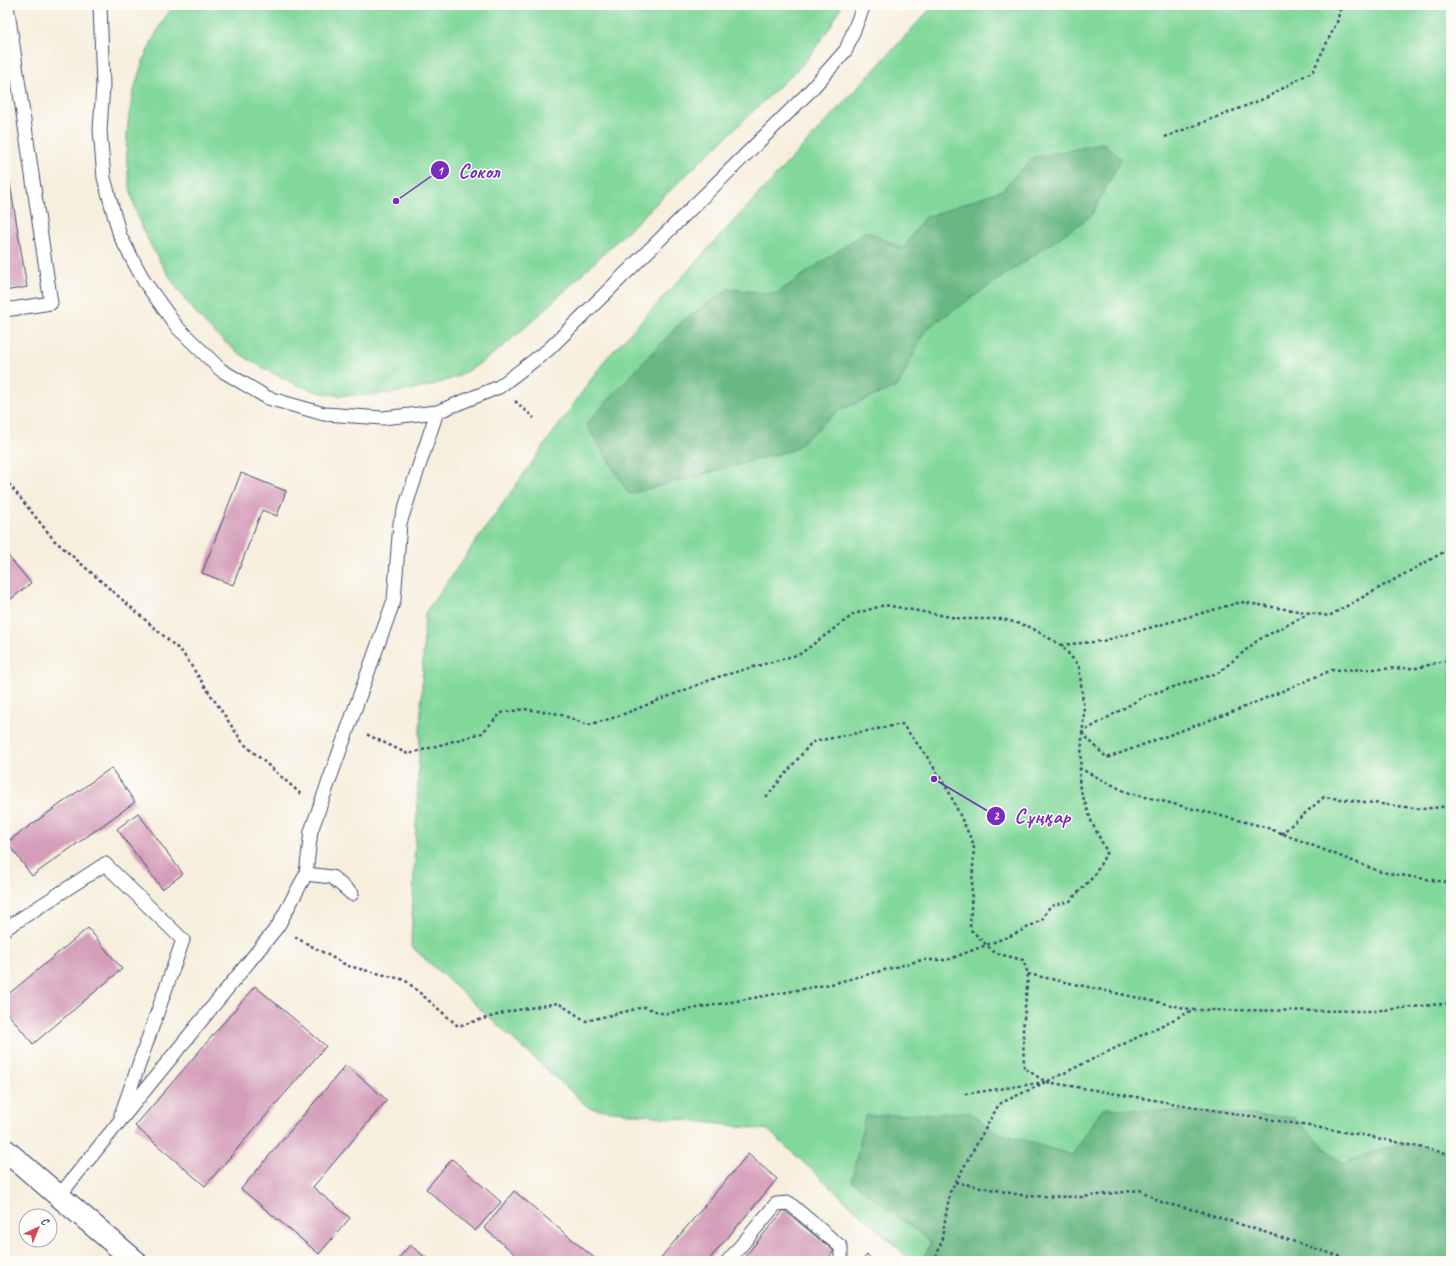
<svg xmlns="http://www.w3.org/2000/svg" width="1456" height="1266" viewBox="0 0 1456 1266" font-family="Caveat,sans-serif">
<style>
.green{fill:#82d89b;stroke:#4e847c}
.forest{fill:#69b883;stroke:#427470}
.building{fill:#d49db9}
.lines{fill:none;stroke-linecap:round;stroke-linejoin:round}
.lane-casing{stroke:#3c4c71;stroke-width:15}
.primary-casing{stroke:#3c4c71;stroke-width:24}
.path{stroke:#3c4c71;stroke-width:2.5;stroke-dasharray:3 3;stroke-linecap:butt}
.lane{stroke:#fff;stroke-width:13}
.primary{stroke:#fff;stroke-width:22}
.leader{fill:none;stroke:#7b2cbf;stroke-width:1.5}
.callout-dot{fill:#7b2cbf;stroke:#fdfcf7;stroke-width:1.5}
.mark-label{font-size:12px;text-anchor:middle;font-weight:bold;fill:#fff}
.callout-label{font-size:21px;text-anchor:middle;font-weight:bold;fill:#7b2cbf;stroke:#fdfcf7;stroke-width:3;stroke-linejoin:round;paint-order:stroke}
</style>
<rect width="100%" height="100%" fill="#fdfcf7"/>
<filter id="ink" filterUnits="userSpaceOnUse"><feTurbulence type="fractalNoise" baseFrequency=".025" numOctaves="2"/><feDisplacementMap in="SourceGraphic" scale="8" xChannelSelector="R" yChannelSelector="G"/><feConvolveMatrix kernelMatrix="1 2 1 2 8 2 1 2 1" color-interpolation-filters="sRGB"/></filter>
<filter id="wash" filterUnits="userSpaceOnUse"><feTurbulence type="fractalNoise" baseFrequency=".012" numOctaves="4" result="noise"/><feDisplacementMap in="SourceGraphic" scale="16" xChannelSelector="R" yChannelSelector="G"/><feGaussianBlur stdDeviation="0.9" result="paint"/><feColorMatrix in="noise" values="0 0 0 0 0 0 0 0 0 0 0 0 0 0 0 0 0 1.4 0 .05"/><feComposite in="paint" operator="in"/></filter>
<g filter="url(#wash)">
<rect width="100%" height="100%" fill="#f7eedd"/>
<path class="green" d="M174 5H842L831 26 805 62 536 318C512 339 489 360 460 375 430 390 370 398 336 395 309 393 281 378 258 365 222 345 193 314 171 279 159 261 148 242 140 222 112 152 130 64 174 5Z
M934 5H1451V1261H912L768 1130 589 1108 411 946 425 613 605 360Z"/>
<path class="forest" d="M1104 143 1121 159 1091 216 926 329 898 386 838 411 793 450 629 494 586 424 681 322 728 289 776 294 866 231 903 249 924 218 1002 190 1033 158Z
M1103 1108 1293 1117 1342 1164 1400 1143 1451 1153V1261H923L931 1242 852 1181 865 1116 969 1112 993 1131 1072 1155Z"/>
<g id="blocks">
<path class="building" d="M5 153 27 287 5 291Z
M241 473 286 491 277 516 262 510 233 585 202 573Z
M5 552 31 583 5 604Z
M111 768 135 802 32 876 7 842Z
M138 813 183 874 162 889 117 829Z
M88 928 122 969 33 1044 5 1010V997Z
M255 986 326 1046 205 1186 135 1126Z
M346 1065 387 1100 313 1187 350 1218 319 1254 241 1189Z
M748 1154 777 1179 708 1261H658Z
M452 1159 501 1202 475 1231 426 1189Z
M514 1191 598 1261H523L484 1228Z
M784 1210 834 1251 825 1261H741Z
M410 1245 430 1261H396Z
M867 1255 874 1261H861Z"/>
</g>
</g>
<g filter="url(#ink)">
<use href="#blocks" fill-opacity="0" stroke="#3c4c71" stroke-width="1"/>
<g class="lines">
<defs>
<path id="lane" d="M100 5 103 85 100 130 104 178 120 236 144 281 177 327 221 370 268 398 324 414 383 418 437 412 499 387 549 349 810 91 846 50 864 5
M5 310 51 303 7 5
M306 874 332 877 352 894
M5 929 105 864 183 940 121 1115
M59 1196 278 926 306 874 311 831 394 600 400 523 437 412
M728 1261 776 1204 789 1203 841 1247V1261"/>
<path id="primary" d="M5 1150 135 1261"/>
</defs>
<use href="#lane" class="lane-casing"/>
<use href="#primary" class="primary-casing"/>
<path class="path" d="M1165 137 1266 98 1313 71 1337 22 1341 5
M515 401 534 418
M5 479 54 540 182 652 243 743 302 795
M1061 645 1103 641 1241 602 1329 616 1451 548
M1081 733 1145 696 1218 673 1258 640 1310 613
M1082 733 1107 758 1240 709 1332 670 1417 668 1451 659
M1079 768 1126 792 1265 827 1381 872 1451 883
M766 797 812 742 902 724 926 755 949 792 974 845 970 929 995 953 1023 960 1028 974 1023 1030 1024 1068 1046 1082 999 1104 950 1192 941 1243 935 1261
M1281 834 1324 797 1422 809 1451 806
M295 937 348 966 405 980 458 1026 511 1011 558 1003 586 1021 644 1007 664 1014 831 984 922 960H947L1015 934 1042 920 1050 906 1070 901 1094 876 1107 852 1092 823 1079 785 1084 711 1079 666 1061 645 1030 627 1003 619H962L885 605 854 614 800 654 718 677 616 717 588 725 559 714 524 709 501 713 482 733 408 754 366 734
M1028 974 1194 1010
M1047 1082 1368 1136 1451 1154
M965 1094 1046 1082 1193 1010 1373 1011 1451 1003
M955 1182 1026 1196 1082 1197 1140 1190 1163 1203 1199 1211 1354 1261"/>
<use href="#lane" class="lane"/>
<use href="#primary" class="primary"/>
</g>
</g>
<path class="leader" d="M396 201L440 170M934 779L996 816"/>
<g class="callout-dot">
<circle cx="396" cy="201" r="4"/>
<circle cx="934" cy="779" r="4"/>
<circle cx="440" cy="170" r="10"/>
<circle cx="996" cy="816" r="10"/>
</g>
<g class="mark-label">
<text x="440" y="175">1</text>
<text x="996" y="820">2</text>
</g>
<g class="callout-label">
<text x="479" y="178">Сокол</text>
<text x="1042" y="823">Сұңқар</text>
</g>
<rect width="1456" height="1266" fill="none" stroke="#fdfcf7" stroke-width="20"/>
<g transform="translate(38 1228) rotate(44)"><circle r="19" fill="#fdfcf7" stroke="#a3aaba"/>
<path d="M0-3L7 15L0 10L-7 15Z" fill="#d1495b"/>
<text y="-6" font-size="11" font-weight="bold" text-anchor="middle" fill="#1b2f5e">С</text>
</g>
</svg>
